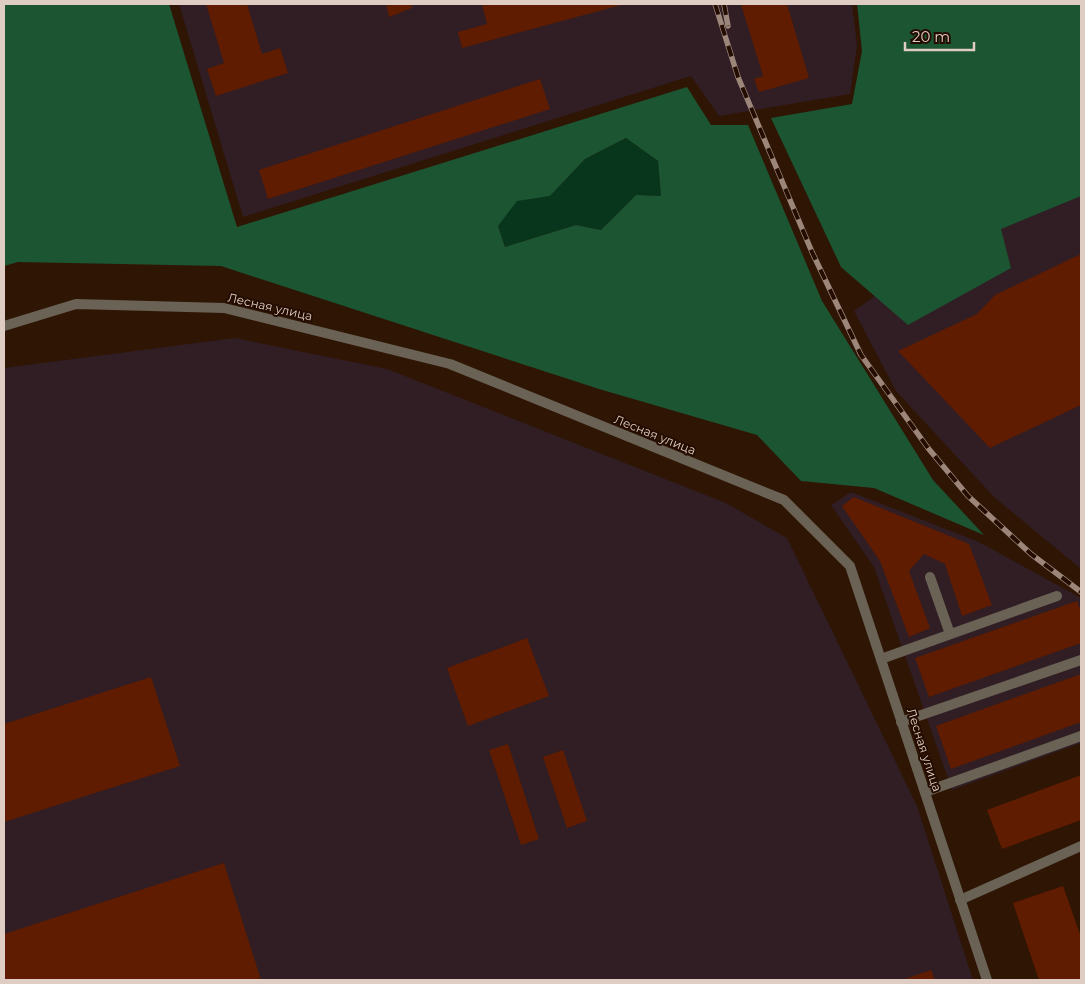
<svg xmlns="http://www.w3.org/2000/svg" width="1085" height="984" viewBox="0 0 1085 984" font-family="Montserrat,sans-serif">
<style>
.industrial{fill:#301e24}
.green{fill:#07361c}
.forest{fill:#1b5532;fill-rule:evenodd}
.building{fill:#5f1c00}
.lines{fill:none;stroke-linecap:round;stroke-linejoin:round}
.service{stroke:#696255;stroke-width:10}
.minor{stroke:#696255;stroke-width:10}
.rail-casing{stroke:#9c867a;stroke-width:5.5}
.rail{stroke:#240c00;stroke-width:4;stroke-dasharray:11;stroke-linecap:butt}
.labels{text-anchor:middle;stroke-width:4;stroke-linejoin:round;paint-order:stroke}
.street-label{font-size:12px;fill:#dfcdc3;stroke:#240c00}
</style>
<rect width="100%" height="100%" fill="#2f1504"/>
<path class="industrial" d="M179 4H852L857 45 850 94 719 116 691 76 243 217Z
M1081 147V569L994 497 896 391 854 311Z
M235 338 387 369 726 503 787 538 917 806 973 980H4V368Z
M851 492 979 542 1081 598V743L952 790 874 567 831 505Z"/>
<path class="green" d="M626 138 658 161 661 196 636 195 601 230 576 225 505 247 498 226 517 200 550 196 585 159Z"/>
<path class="forest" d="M4 4H169L237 227 687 87 711 125H748L822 301 933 480 984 535 874 488 801 481 757 435 599 389 221 266 18 262 4 266ZM626 138 658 161 661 196 636 195 601 230 576 225 505 247 498 226 517 201 550 196 585 159Z
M857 4H1081V196L1001 229 1011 268 908 325 841 267 771 118 852 104 862 51Z"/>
<path class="building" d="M206 4H247L262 54 280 48 288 73 216 96 207 69 224 63Z
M386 4H411L412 8 389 17Z
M482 4H625L462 48 458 32 487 24Z
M741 4H787L809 78 759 92 754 79 763 76Z
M540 79 550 109 268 199 259 170Z
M1081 254V405L990 448 898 351 977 314 995 295Z
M854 497 969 544 992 605 962 616 945 564 924 554 909 571 930 628 909 637 880 561 842 506Z
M1077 601 1081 612V643L929 697 915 658Z
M527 638 549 696 468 726 447 668Z
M1081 674V722L951 769 936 726Z
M151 677 180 766 4 822V724Z
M508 744 539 839 521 845 489 750Z
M563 750 587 821 567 828 543 757Z
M1081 775V820L1002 849 987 810Z
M224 863 261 980H4V934Z
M1063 886 1081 937V980H1039L1013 903Z
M931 970 935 980H902Z"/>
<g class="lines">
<path class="service" d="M930 577 950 634
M881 659 1057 596
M901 722 1081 660
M925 792 1081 736
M960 900 1081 846"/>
<path class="minor" d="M4 326 76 304 224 308 450 364 784 500 850 566 987 980"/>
<defs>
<path id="rail" d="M715 4 738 77 812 252 861 355 928 448 968 496 1031 554 1081 592
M724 4 728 26"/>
</defs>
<use href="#rail" class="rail-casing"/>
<use href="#rail" class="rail"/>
</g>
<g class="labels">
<g class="street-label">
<text transform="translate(270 307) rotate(13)" y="4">Лесная улица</text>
<text transform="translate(655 435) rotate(22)" y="4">Лесная улица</text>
<text transform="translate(924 750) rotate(72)" y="4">Лесная улица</text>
</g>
</g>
<rect width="1085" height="984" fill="none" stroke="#dfcdc3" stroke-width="10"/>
<path d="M905 42v8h69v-8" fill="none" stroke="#dfcdc3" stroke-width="2.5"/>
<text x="912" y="42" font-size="15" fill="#dfcdc3" stroke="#240c00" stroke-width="4" paint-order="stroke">20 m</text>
</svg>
